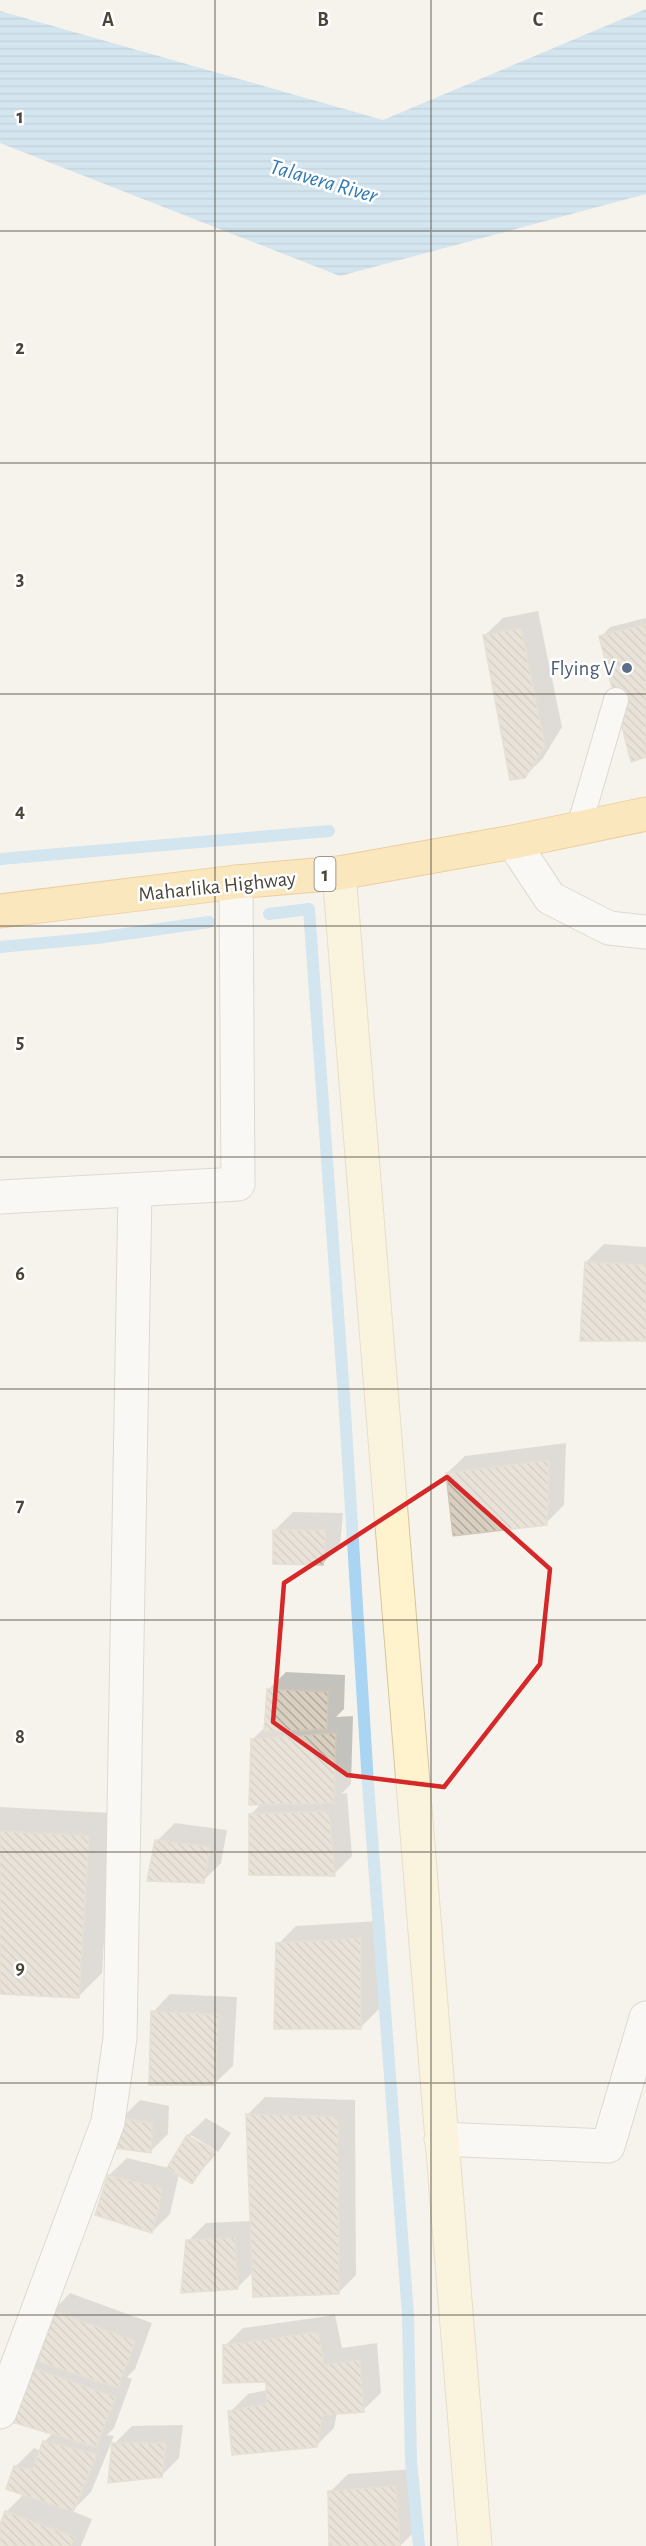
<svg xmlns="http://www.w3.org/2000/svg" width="646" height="2546" viewBox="0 0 646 2546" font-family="'Alegreya Sans',sans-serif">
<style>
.water{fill:url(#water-rules)}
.shadow{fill:#0003}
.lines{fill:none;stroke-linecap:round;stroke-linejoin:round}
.stream{stroke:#a9d4f2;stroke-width:12}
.building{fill:url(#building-back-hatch);stroke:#d3c7b4;stroke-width:1.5}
.service-casing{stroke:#c2bbae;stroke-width:26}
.minor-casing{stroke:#c2bbae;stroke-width:35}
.secondary-casing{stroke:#d6c79b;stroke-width:35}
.trunk-casing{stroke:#e0a43c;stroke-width:35}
.service{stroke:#fff;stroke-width:24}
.minor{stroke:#fff;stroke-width:33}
.secondary{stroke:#fff3cd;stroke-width:33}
.trunk{stroke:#ffd985;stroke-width:33}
.marked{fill:none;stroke:#d62828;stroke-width:4.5;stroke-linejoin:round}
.grid{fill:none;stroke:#4b4439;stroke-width:1.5;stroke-opacity:0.55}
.service-dot{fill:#5c6f8a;stroke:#fff;stroke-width:2}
.labels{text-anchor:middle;stroke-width:5;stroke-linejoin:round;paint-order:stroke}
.shield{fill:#fff;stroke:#817c74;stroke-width:1.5}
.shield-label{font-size:20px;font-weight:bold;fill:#4b4439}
.service-label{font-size:21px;fill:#4e5e75;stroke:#fff;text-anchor:end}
.street-label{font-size:21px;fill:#4b4439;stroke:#fff}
.water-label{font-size:22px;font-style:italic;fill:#2e7ab2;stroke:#fff}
.grid-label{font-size:20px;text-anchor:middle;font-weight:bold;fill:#4b4439;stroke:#fff;stroke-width:5;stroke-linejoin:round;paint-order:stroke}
</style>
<defs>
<pattern id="water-rules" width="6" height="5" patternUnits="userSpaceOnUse" patternTransform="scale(1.5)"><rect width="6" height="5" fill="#a9d4f2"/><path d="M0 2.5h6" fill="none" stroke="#8caec5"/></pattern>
<pattern id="building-back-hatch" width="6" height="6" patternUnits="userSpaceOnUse" patternTransform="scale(1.5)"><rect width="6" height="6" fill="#d8cfc1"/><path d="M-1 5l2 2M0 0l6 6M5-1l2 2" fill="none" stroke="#b1aa9e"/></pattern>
</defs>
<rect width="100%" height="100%" fill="#f6f3ec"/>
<path class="water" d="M646 9V194L340 276 0 143V11L383 120Z"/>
<path class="shadow" d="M538 611 562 727 543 758 524 777 485 635 503 618Z
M646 618V756L601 637 610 627Z
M604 1244 646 1247V1339L586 1262Z
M566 1443 564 1505 546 1523 447 1473 465 1456Z
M293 1512 343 1513 340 1546 322 1564 275 1530Z
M286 1672 345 1675 344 1709 336 1717 353 1716 351 1784 341 1794 347 1793 352 1856 334 1874 250 1815 262 1803 252 1740 266 1726 268 1690Z
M0 1807 112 1813 102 1973 78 1997 0 1992Z
M175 1823 227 1830 221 1863 203 1881 157 1841Z
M378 1921 379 2009 361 2027 278 1944 296 1926Z
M170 1994 237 1997 233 2066 215 2083 153 2012Z
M265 2097 355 2100 356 2275 338 2293 253 2272 237 2288 188 2241 206 2223 251 2221 247 2115Z
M140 2100 169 2106 168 2134 151 2151 122 2118Z
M206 2118 231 2133 218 2152 191 2135V2139L216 2154 192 2182 179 2174 170 2214 152 2232 109 2175 127 2158 169 2168 188 2135Z
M70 2293 152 2323 135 2369 127 2377 132 2379 114 2428 107 2435 114 2436 91 2492 72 2511 92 2519 81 2546H0V2529L6 2512 24 2494 16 2466 34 2448 41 2451 45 2441 53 2433 30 2367 39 2358 53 2311Z
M335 2315 342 2348 377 2343 381 2393 363 2410 337 2413 334 2428 316 2446 230 2412 248 2394 267 2390V2381L225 2346 243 2328Z
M183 2425 179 2458 161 2476 114 2444 132 2426Z
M413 2469 417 2529 400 2546H330V2492L348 2474Z"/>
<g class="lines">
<path class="stream" d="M0 859 329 831
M269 914 309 909 344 1396 368 1784 408 2315 411 2460 419 2546
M0 947 97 938 209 922"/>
</g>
<path class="building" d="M646 624V757L631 762 599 636Z
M521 628 545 746 525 778 510 780 483 635Z
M585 1262 646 1265V1341H580Z
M549 1460 547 1525 453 1536 446 1473Z
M273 1530H326L323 1565 273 1564Z
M267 1689 328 1692 327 1729 264 1732Z
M336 1733 334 1803 249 1805 251 1739Z
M329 1811 335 1876 249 1875V1814Z
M0 1831 89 1836 79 1998 0 1994Z
M155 1840 210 1847 204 1883 147 1881Z
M361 1938V2029H274L276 1943Z
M151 2011 219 2015 215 2085H149Z
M246 2114 338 2117 339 2294 253 2297Z
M121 2118 152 2123 151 2153 114 2148Z
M187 2135 214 2151 192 2184 167 2168Z
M108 2175 163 2189 152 2233 95 2215Z
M235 2238 238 2289 181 2293 186 2240Z
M51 2310 135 2341 118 2388 37 2361Z
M318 2332 324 2365 360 2360 364 2412 323 2415 317 2447 232 2455 228 2411 266 2404V2382L223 2383V2345Z
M29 2367 116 2397 96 2447 5 2420Z
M43 2441 97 2454 73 2512 6 2489 14 2466 32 2470Z
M112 2443H166L162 2477 108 2483Z
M396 2486 400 2546H329L328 2491Z
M5 2511 75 2537 71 2546H0V2525Z"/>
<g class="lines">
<defs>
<path id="service" d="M579 827 616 700"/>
<path id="minor" d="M513 842 550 898 609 928 646 932
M0 1197 238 1184 236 882
M441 2139 608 2146 646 2018
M0 2412 108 2122 120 2038 135 1190"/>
<path id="secondary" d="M339 873 475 2546"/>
<path id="trunk" d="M0 911 236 882 339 873 513 842 646 814"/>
</defs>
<use href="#service" class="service-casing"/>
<use href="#minor" class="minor-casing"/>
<use href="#secondary" class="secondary-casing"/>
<use href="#trunk" class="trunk-casing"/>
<use href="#service" class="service"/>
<use href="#minor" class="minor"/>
<use href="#secondary" class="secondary"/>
<use href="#trunk" class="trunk"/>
</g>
<path d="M0 0H646V2546H0ZM447 1477 550 1569 540 1664 444 1787 347 1775 273 1722 284 1583Z" fill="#f6f3ec" fill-opacity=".55" fill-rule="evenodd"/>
<path class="marked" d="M447 1477 550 1569 540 1664 444 1787 347 1775 273 1722 284 1583Z"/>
<path class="grid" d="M215 0V2546M431 0V2546M0 231H646M0 463H646M0 694H646M0 926H646M0 1157H646M0 1389H646M0 1620H646M0 1852H646M0 2083H646M0 2315H646"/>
<circle class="service-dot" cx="627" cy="668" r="6"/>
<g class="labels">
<rect class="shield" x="314.5" y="857" width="21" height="34" rx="4.5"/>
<g class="shield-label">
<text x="325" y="881">1</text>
</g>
<g class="service-label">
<text x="615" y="675">Flying V</text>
</g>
<g class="street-label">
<text transform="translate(217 886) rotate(-6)" y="7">Maharlika Highway</text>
</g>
<g class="water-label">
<text transform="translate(324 180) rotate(16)" y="8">Talavera River</text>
</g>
</g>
<g class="grid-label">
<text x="108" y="26">A</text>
<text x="323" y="26">B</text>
<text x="538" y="26">C</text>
<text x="20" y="123">1</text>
<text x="20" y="354">2</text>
<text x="20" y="585">3</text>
<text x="20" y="817">4</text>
<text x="20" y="1048">5</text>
<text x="20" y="1280">6</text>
<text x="20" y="1511">7</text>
<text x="20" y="1743">8</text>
<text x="20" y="1974">9</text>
</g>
</svg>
